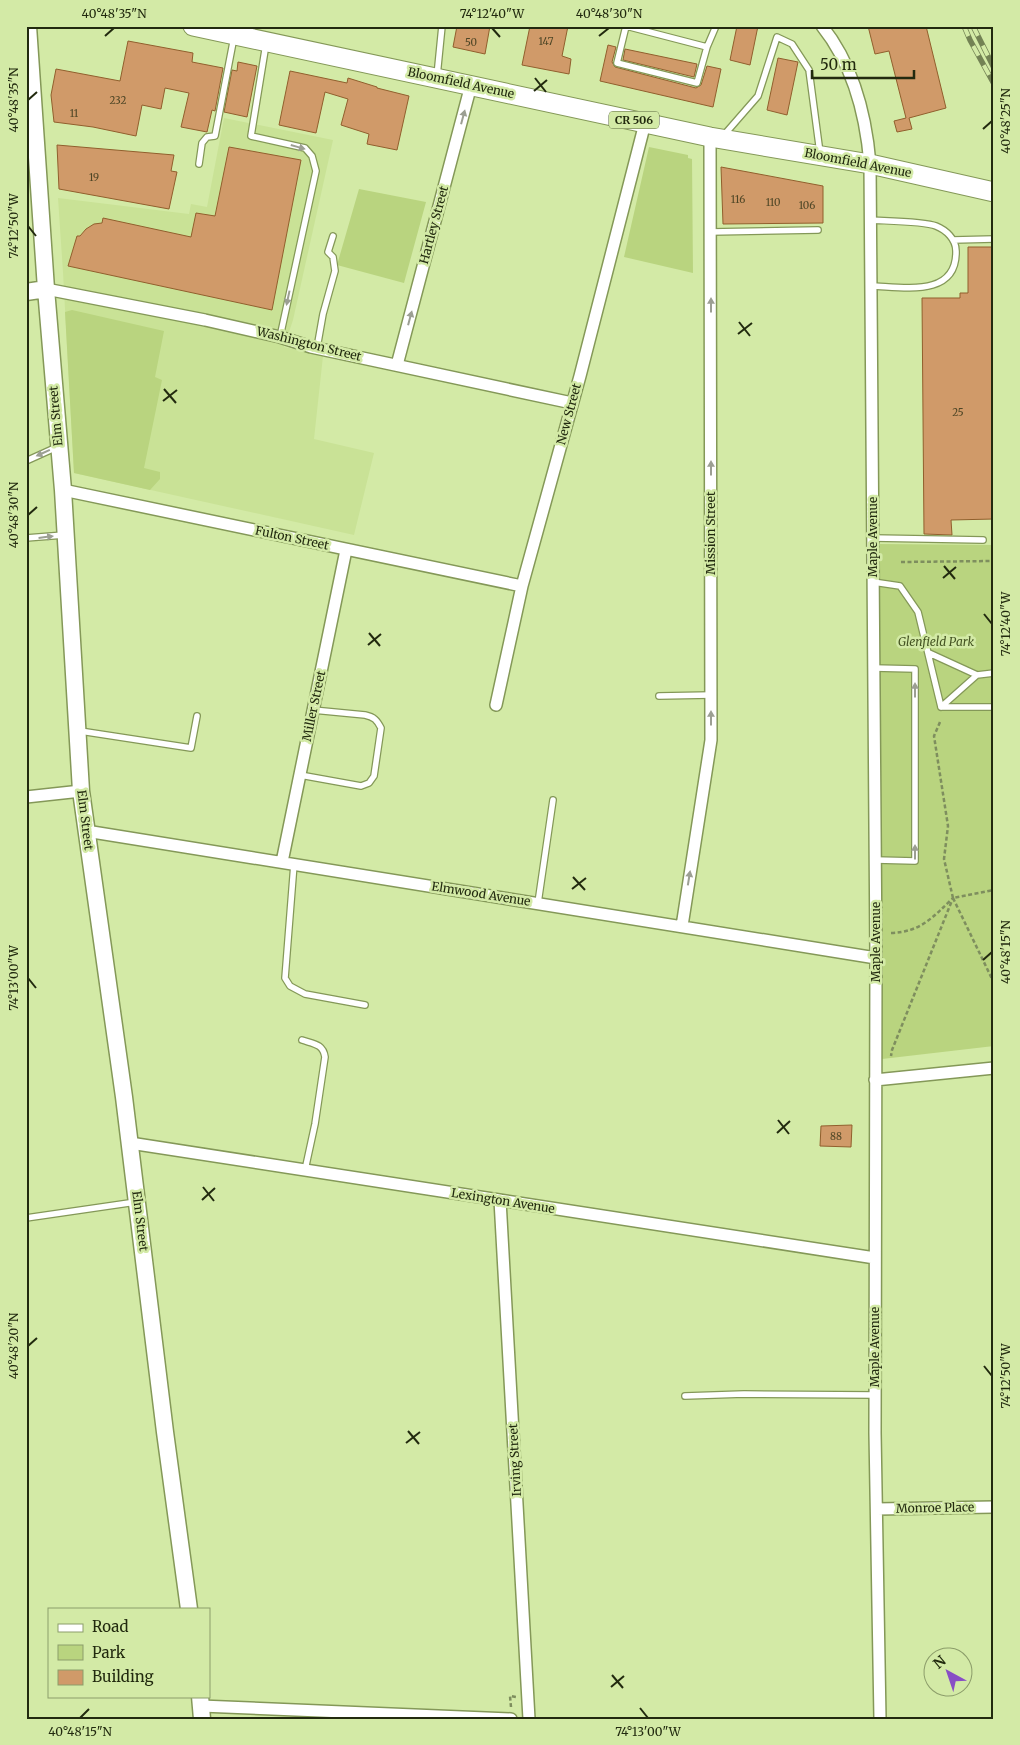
<svg xmlns="http://www.w3.org/2000/svg" width="1020" height="1745" viewBox="0 0 1020 1745" font-family="Merriweather,serif">
<style>
.built{fill:#c9e296}
.green{fill:#b9d47f}
.building{fill:#d09a69;stroke:#915f2d}
.lines{fill:none;stroke-linecap:round;stroke-linejoin:round}
.lane-casing{stroke:#849858;stroke-width:8}
.street-casing{stroke:#849858;stroke-width:14}
.secondary-casing{stroke:#849858;stroke-width:19}
.primary-casing{stroke:#849858;stroke-width:21}
.path{stroke:#7e8e5e;stroke-width:2.5;stroke-dasharray:4 2.5;stroke-linecap:butt}
.lane{stroke:#fff;stroke-width:5.5}
.street{stroke:#fff;stroke-width:11}
.secondary{stroke:#fff;stroke-width:16}
.primary{stroke:#fff;stroke-width:19}
.rail-casing{stroke:#738254;stroke-width:5.5}
.rail{stroke:#d3eaa6;stroke-width:4;stroke-dasharray:11;stroke-linecap:butt}
.oneway{fill:#9c9f93}
.ticks{fill:none;stroke:#222a0f;stroke-width:2}
.labels{text-anchor:middle;stroke-width:5;stroke-linejoin:round;paint-order:stroke}
.number-label{font-size:10px;fill:#4e4626}
.shield{fill:#d3eaa6;stroke:#57643c;stroke-width:1}
.shield-label{font-size:11px;font-weight:bold;fill:#222a0f}
.street-label{font-size:12px;fill:#222a0f;stroke:#d3eaa6}
.park-label{font-size:12px;font-style:italic;fill:#455423;stroke:#d3eaa6}
.neatline{fill:none;stroke:#222a0f;stroke-width:2}
.ticks-label{font-size:12px;text-anchor:middle;fill:#222a0f}
</style>
<rect width="100%" height="100%" fill="#d3eaa6"/>
<path class="built" d="M224 118 333 140 293 320 284 347 323 356 314 439 374 453 354 535 74 473 63 272 58 198 189 214 191 204 207 207Z"/>
<path class="green" d="M649 147 688 155V158L692 159 693 273 624 257Z
M359 189 426 202 404 283 337 265Z
M72 310 164 331 155 377 162 380 144 468 160 472V479L150 490 74 473 65 312Z
M878 544 994 545V1046L882 1059Z"/>
<path class="building" d="M457 26H490L485 54 453 47Z
M530 26H568L562 56 571 59 569 74 522 65Z
M737 26H758L750 65 730 60Z
M868 26H926L946 108 909 118 912 129 897 132 894 121 906 118 889 51 875 54Z
M128 41 193 53 192 62 223 68 215 111 212 110 207 132 181 127 189 93 165 88 161 109 142 105 136 136 93 127 54 122 51 95 56 69 120 81Z
M608 45 616 47 612 62 615 67 696 88 701 85 707 66 721 69 713 107 600 81Z
M625 49 697 64 694 77 623 60Z
M778 58 798 62 787 115 767 110Z
M238 62 257 66 247 117 224 112 232 70 237 71Z
M290 71 347 83 348 78 377 87V88L409 96 397 150 367 144 369 134 341 125 348 99 325 92 316 133 279 125Z
M57 145 174 155 171 171 177 172 169 209 59 189Z
M229 147 301 160 272 310 68 266 77 236H80L86 229 94 224 102 223 103 218 191 237 196 213 215 216Z
M721 167 823 186V223L723 224Z
M968 247H994V519L951 520 952 535 924 534 922 298H960V293H968Z
M852 1125 851 1147 820 1146 821 1126Z"/>
<g class="lines">
<defs>
<path id="lane" d="M626 26 707 47 697 83 617 63Z
M266 44 251 136 305 148 312 156 316 171 280 337
M707 47 716 26
M437 76 442 26
M724 135 758 96 777 37 792 44 809 70 820 153
M199 164 202 143 207 137 215 136 234 37
M870 220C885 221 924 221 936 226 946 230 956 239 956 251 957 298 903 287 871 286
M710 232 818 230
M953 240 994 239
M317 348 323 314 335 271 333 257 328 252 333 236
M26 461 57 447
M26 538 64 535
M873 538 983 540
M873 582 900 586 918 612 941 707
M929 653 977 675
M874 668 915 669V861L876 860
M659 696 711 695
M941 707 977 675 994 673
M941 707H994
M80 731 191 748 197 716
M300 775 361 786 369 783 374 776 381 728C377 720 374 717 365 715L313 710
M294 864 285 978 290 986 305 994 365 1005
M538 903 553 800
M302 1040C314 1044 323 1044 325 1057L315 1124 305 1170
M26 1218 136 1202
M685 1396 744 1394 875 1395"/>
<path id="street" d="M822 26C854 66 866 115 870 164L876 958 875 1433 880 1719
M46 289 205 320 280 337 311 347 572 403
M397 365 471 85
M63 490 522 586
M496 705 522 586 580 376 645 123
M26 797 81 791
M86 831 876 958
M282 862 346 550
M682 926 711 740 710 137
M875 1080 994 1068
M130 1143 875 1258
M500 1200 529 1719
M877 1509 994 1507
M201 1706 511 1719"/>
<path id="secondary" d="M28 26 46 289 63 490 81 791 124 1097 165 1432 189 1609
M26 292 46 289
M200 1696 202 1719"/>
<path id="primary" d="M193 26 710 137 870 164 994 192"/>
</defs>
<use href="#lane" class="lane-casing"/>
<use href="#street" class="street-casing"/>
<use href="#secondary" class="secondary-casing"/>
<use href="#primary" class="primary-casing"/>
<path class="path" d="M901 562 994 561
M940 722 934 736 948 826 944 859 953 898 994 890
M953 898 994 983
M891 933C921 932 933 917 953 898L892 1050 891 1056
M511 1707 510 1696 516 1697"/>
<use href="#lane" class="lane"/>
<use href="#street" class="street"/>
<use href="#secondary" class="secondary"/>
<use href="#primary" class="primary"/>
<defs>
<path id="rail" d="M964 26 970 40 994 84
M973 26 994 68"/>
</defs>
<use href="#rail" class="rail-casing"/>
<use href="#rail" class="rail"/>
</g>
<defs><path id="oneway-solid" d="M-6-.8H1V-3.2L6.5 0L1 3.2V.8H-6Z" transform="scale(1.25)"/></defs>
<g class="oneway">
<use href="#oneway-solid" transform="translate(463 117) rotate(-75)"/>
<use href="#oneway-solid" transform="translate(298 147) rotate(16)"/>
<use href="#oneway-solid" transform="translate(288 298) rotate(102)"/>
<use href="#oneway-solid" transform="translate(711 305) rotate(-90)"/>
<use href="#oneway-solid" transform="translate(410 318) rotate(-75)"/>
<use href="#oneway-solid" transform="translate(43 453) rotate(156)"/>
<use href="#oneway-solid" transform="translate(711 468) rotate(-90)"/>
<use href="#oneway-solid" transform="translate(46 537) rotate(-7)"/>
<use href="#oneway-solid" transform="translate(915 690) rotate(-90)"/>
<use href="#oneway-solid" transform="translate(711 718) rotate(-90)"/>
<use href="#oneway-solid" transform="translate(915 852) rotate(-90)"/>
<use href="#oneway-solid" transform="translate(689 878) rotate(-81)"/>
</g>
<path class="ticks" d="M492 28 500 37M105 36 114 28M599 36 609 28M535 78 546 92M534 91 547 80M28 100 37 92M983 129 992 121M28 226 36 236M739 322 750 336M738 334 752 323M164 389 176 403M163 401 177 390M28 515 37 507M944 566 955 579M943 578 956 567M984 614 992 624M369 633 380 646M368 645 381 634M573 877 585 890M572 889 586 878M983 960 992 952M28 978 36 988M778 1120 789 1134M777 1133 790 1121M203 1187 214 1201M202 1200 215 1188M28 1346 37 1338M984 1366 992 1376M408 1431 419 1444M406 1443 420 1432M612 1675 623 1688M611 1687 624 1676M640 1708 648 1718M80 1718 89 1709"/>
<g class="labels">
<g class="number-label">
<text x="546" y="45">147</text>
<text x="471" y="46">50</text>
<text x="118" y="104">232</text>
<text x="74" y="117">11</text>
<text x="94" y="181">19</text>
<text x="738" y="203">116</text>
<text x="773" y="206">110</text>
<text x="807" y="209">106</text>
<text x="958" y="416">25</text>
<text x="836" y="1140">88</text>
</g>
<rect class="shield" x="609" y="111.5" width="50" height="17" rx="4"/>
<g class="shield-label">
<text x="634" y="124">CR 506</text>
</g>
<g class="street-label">
<text transform="translate(461 83) rotate(12)" y="4">Bloomfield Avenue</text>
<text transform="translate(858 163) rotate(11)" y="4">Bloomfield Avenue</text>
<text transform="translate(434 225) rotate(-75)" y="4">Hartley Street</text>
<text transform="translate(309 344) rotate(14)" y="4">Washington Street</text>
<text transform="translate(569 414) rotate(-75)" y="4">New Street</text>
<text transform="translate(56 416) rotate(-95)" y="4">Elm Street</text>
<text transform="translate(711 533) rotate(-90)" y="4">Mission Street</text>
<text transform="translate(873 537) rotate(-90)" y="4">Maple Avenue</text>
<text transform="translate(292 538) rotate(12)" y="4">Fulton Street</text>
<text transform="translate(314 706) rotate(-78)" y="4">Miller Street</text>
<text transform="translate(85 820) rotate(83)" y="4">Elm Street</text>
<text transform="translate(481 894) rotate(9)" y="4">Elmwood Avenue</text>
<text transform="translate(876 942) rotate(-90)" y="4">Maple Avenue</text>
<text transform="translate(503 1201) rotate(9)" y="4">Lexington Avenue</text>
<text transform="translate(140 1221) rotate(83)" y="4">Elm Street</text>
<text transform="translate(875 1347) rotate(-90)" y="4">Maple Avenue</text>
<text transform="translate(515 1460) rotate(-93)" y="4">Irving Street</text>
<text transform="translate(935 1508) rotate(-1)" y="4">Monroe Place</text>
</g>
<g class="park-label">
<text x="936" y="646">Glenfield Park</text>
</g>
</g>
<rect width="1020" height="1745" fill="none" stroke="#d3eaa6" stroke-width="55"/>
<rect x="48" y="1608" width="162" height="90" fill="#d3eaa6" stroke="#8c9d6a"/>
<rect x="58" y="1624" width="25" height="8" fill="#ffffff" stroke="#8c9d6a"/>
<text x="92" y="1632" font-size="15" fill="#222a0f">Road</text>
<rect x="58" y="1645" width="25" height="15" fill="#b9d47f" stroke="#8c9d6a"/>
<text x="92" y="1658" font-size="15" fill="#222a0f">Park</text>
<rect x="58" y="1670" width="25" height="15" fill="#d09a69" stroke="#8c9d6a"/>
<text x="92" y="1682" font-size="15" fill="#222a0f">Building</text>
<g transform="translate(948 1672) rotate(320)"><circle r="24" fill="#d3eaa6" stroke="#8c9d6a"/>
<path d="M0-4L9 19L0 12L-9 19Z" fill="#884ec5"/>
<text y="-8" font-size="14" font-weight="bold" text-anchor="middle" fill="#222a0f">N</text>
</g>
<path d="M812 70v8h102v-8" fill="none" stroke="#222a0f" stroke-width="2.5"/>
<text x="820" y="70" font-size="15" fill="#222a0f" stroke="#d3eaa6" stroke-width="4" paint-order="stroke">50 m</text>
<rect x="28" y="28" width="964" height="1690" class="neatline"/>
<g class="ticks-label">
<text x="114" y="18">40°48'35"N</text>
<text x="492" y="18">74°12'40"W</text>
<text x="609" y="18">40°48'30"N</text>
<text transform="translate(14 100) rotate(-90)" y="4">40°48'35"N</text>
<text transform="translate(1006 121) rotate(-90)" y="4">40°48'25"N</text>
<text transform="translate(14 226) rotate(-90)" y="4">74°12'50"W</text>
<text transform="translate(14 515) rotate(-90)" y="4">40°48'30"N</text>
<text transform="translate(1006 624) rotate(-90)" y="4">74°12'40"W</text>
<text transform="translate(1006 952) rotate(-90)" y="4">40°48'15"N</text>
<text transform="translate(14 978) rotate(-90)" y="4">74°13'00"W</text>
<text transform="translate(14 1346) rotate(-90)" y="4">40°48'20"N</text>
<text transform="translate(1006 1376) rotate(-90)" y="4">74°12'50"W</text>
<text x="80" y="1736">40°48'15"N</text>
<text x="648" y="1736">74°13'00"W</text>
</g>
</svg>
